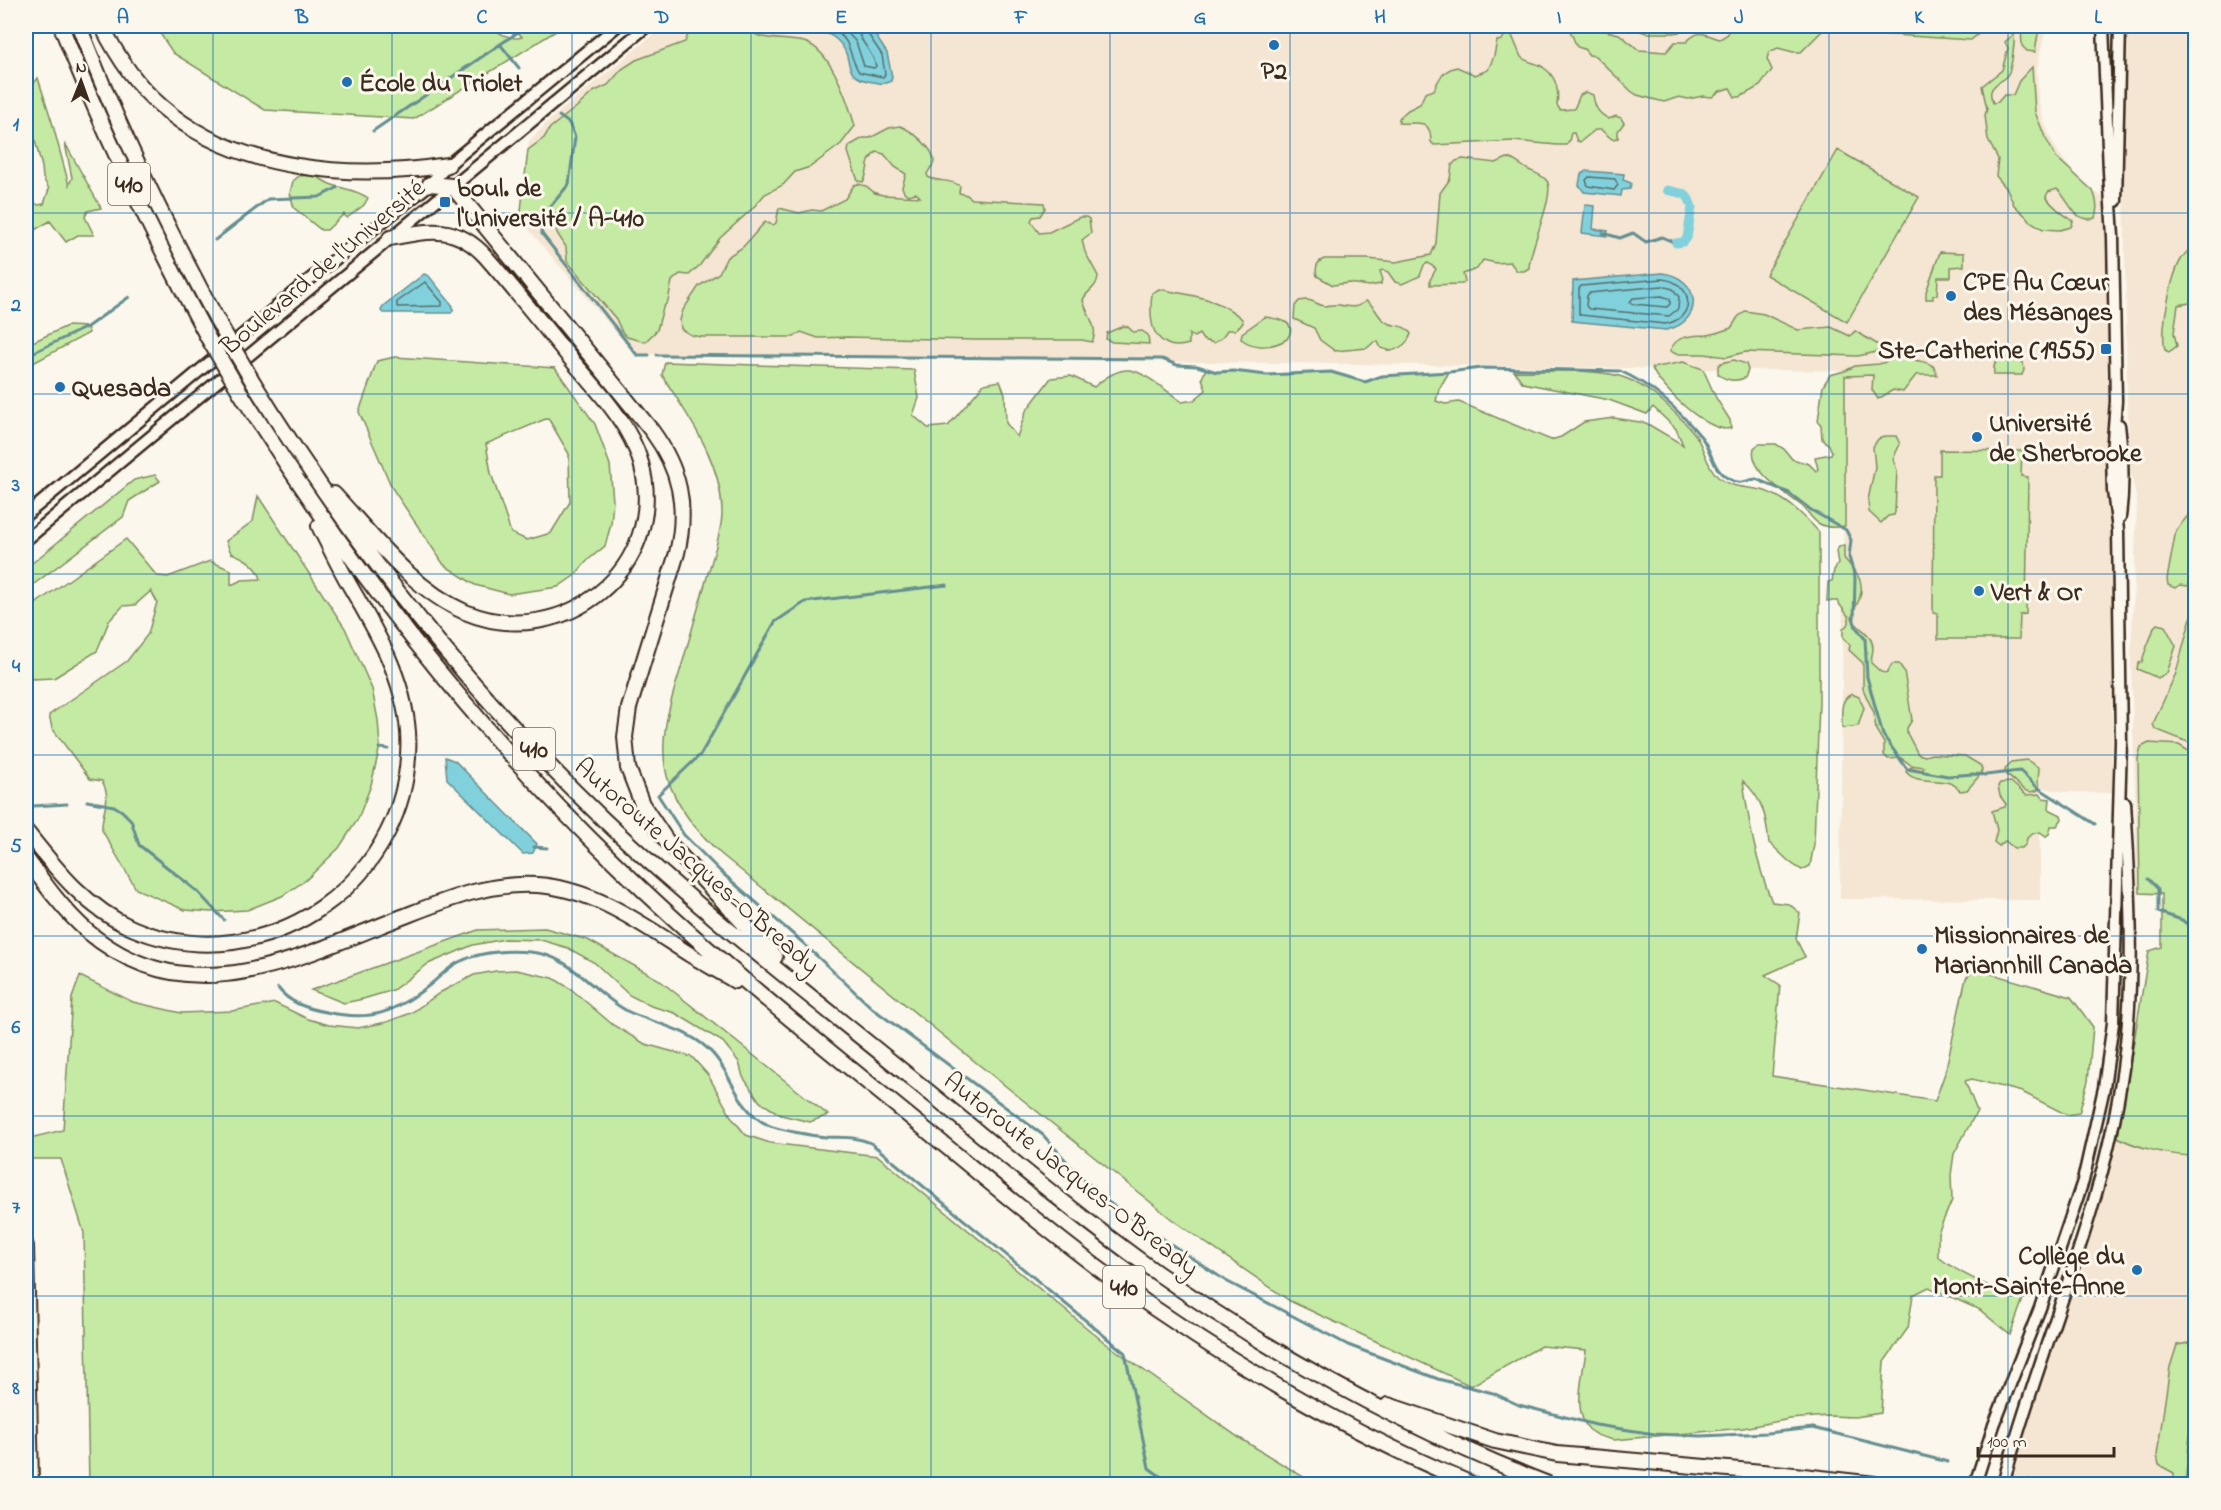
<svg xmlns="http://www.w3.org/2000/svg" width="2221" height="1510" viewBox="0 0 2221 1510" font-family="'Indie Flower',sans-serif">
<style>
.built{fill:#f4e6d2}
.green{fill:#c5eaa4;stroke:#808a61;stroke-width:1.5;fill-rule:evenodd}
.water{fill:#81d1dc;stroke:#658e90;stroke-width:1.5}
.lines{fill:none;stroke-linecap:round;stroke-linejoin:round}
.shore{stroke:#576d6a;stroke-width:1.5}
.stream{stroke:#658e90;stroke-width:3}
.canal{stroke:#81d1dc;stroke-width:9}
.street-casing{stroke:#3b2a1e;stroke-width:12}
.secondary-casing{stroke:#3b2a1e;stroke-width:15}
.highway-casing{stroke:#3b2a1e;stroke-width:18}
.street{stroke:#fbf7ec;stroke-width:8}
.secondary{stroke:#fbf7ec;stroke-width:10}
.highway{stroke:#fbf7ec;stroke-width:14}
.highway-bridge-casing{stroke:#3b2a1e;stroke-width:18;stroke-linecap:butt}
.highway-bridge{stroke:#fbf7ec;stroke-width:14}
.grid{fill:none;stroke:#1f6fb2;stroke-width:1.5;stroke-opacity:0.55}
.poi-dot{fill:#1f6fb2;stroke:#fbf7ec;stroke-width:2}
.labels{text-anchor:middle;stroke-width:6;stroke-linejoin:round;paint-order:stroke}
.shield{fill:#fbf7ec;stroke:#75685c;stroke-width:1.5}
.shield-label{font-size:24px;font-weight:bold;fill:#3b2a1e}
.poi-label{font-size:26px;font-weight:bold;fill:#3b2a1e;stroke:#fbf7ec;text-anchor:start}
.street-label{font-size:26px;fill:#3b2a1e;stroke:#fbf7ec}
.neatline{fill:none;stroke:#1f6fb2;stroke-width:2}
.grid-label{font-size:20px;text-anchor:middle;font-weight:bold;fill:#1f6fb2}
</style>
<rect width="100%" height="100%" fill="#fbf7ec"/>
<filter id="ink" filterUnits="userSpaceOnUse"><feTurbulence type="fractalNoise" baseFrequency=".0167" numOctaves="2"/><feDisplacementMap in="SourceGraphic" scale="12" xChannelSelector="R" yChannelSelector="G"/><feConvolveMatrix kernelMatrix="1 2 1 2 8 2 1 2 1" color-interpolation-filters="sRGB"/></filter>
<g filter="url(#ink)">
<path class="built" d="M664 26H2046L2037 69 2038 99 2044 122 2055 147 2072 172 2088 187 2105 199 2112 618V793L2065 792 2040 787V900L1840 899 1845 371 634 354 520 219 529 141 553 117Z
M2125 26H2195V892L2138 893 2131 661 2137 503 2130 467 2127 396 2123 103Z
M2121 1126 2195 1145V1484H2012V1476L2023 1440 2100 1204Z"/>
<path class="green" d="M155 26H488C497 32 511 41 522 37L513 26H564L414 119 265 110 173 53Z
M698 26C710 25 733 22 744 26 749 27 753 34 759 36 773 40 789 39 804 42 831 49 848 102 855 126L841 144 832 151 810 167 795 172 783 185 765 194 753 208 720 238 700 265 689 275 680 274 672 281 668 301 663 308 657 330 645 342 627 337 622 332 616 319 567 261 566 247 557 233 556 228 551 223 527 218 520 219 528 150 544 138 550 128 579 105 593 92 608 85 622 69 636 60 685 42 689 32Z
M1483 26H1508L1521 57C1528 63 1538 63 1544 68 1557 77 1559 91 1557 105L1560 110 1574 109 1580 95 1586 92 1593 95C1595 108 1598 113 1609 119L1616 116 1621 118 1624 123 1618 131V138L1612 139 1601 130H1595L1580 142 1577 141 1574 133H1571L1569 141 1566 145H1557L1513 141 1434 145 1431 142C1431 116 1416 125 1399 123V118L1408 110 1420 104 1425 93 1434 90C1439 78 1443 70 1457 67L1475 75 1488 70 1494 56 1497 41 1502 40 1504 36 1500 30 1486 28Z
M1568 26H1600L1606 31 1619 34 1639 50 1666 52 1675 42H1686C1701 28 1702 34 1720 39L1728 34 1727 28 1717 26H1827L1801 52H1793L1778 48 1769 52 1767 59 1772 70 1760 86 1740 97H1735L1730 88 1720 91 1712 97 1703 96 1688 99 1679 97 1664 102 1637 95 1631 91 1595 56 1589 55 1584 49 1577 47Z
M1628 26H1686L1679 32 1674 33H1646Z
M1878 26H1985L1983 30 1971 40 1878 34Z
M2021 26H2042L2038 34 2035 52 2027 51 2022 46Z
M2014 34C2015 41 2012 65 2009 72 2004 84 1984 83 1993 103L1998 102 2004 95H2013L2019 81 2032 67 2035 112 2045 137 2056 157 2093 191C2097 200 2098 209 2095 218 2073 224 2070 200 2057 189L2048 192 2046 197C2053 207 2063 214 2073 221L2071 227 2060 230 2043 229 2033 223 2014 205 2007 189 1996 176 1998 159 1988 140 1985 115 1987 109 1982 86 2002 70 2008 48 2005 42Z
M38 78 52 122 69 185 72 178 65 143 101 208 88 211 85 217 94 235H78L66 242 50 221 31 232 26 241V196L38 205 44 204 49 189 43 178 42 167 26 107V81L32 86Z
M900 126C911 130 934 148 934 161 934 166 929 169 927 174L928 177C939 183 949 178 960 186L959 193 967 195 972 199 1044 203 1045 208 1040 216 1033 217 1031 221 1039 233 1049 232 1080 217H1086L1089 219 1091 233 1082 240 1085 252 1098 276C1097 289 1087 290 1083 300 1086 314 1100 328 1092 342L1082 340H975L847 337 818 338 801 332 794 337H701L691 335 681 329 680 320 683 310 699 286 719 273 727 257 743 247 765 222 773 225 776 223 779 208 799 213 812 210 821 211 845 199 854 185 858 184 866 186 875 193 883 195 920 197 916 193 908 195 904 192 902 187 906 174 895 167 884 154 877 152C864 160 870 172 863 182L858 181 848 152 849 146 863 138H870L889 128Z
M1838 150 1919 197 1847 322 1766 275Z
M1507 158C1514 159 1520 165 1527 169 1534 173 1543 175 1547 181 1556 194 1529 249 1529 268L1524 271H1517L1510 262 1496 263 1483 260 1477 269 1463 274 1465 282 1462 284 1430 285V280L1436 269 1428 263 1424 265 1420 276 1402 284 1395 282 1388 272 1383 270 1380 271 1382 277 1381 284 1369 286 1349 283 1333 285 1317 276C1315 268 1316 262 1324 259H1368L1396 262 1431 255 1436 243 1440 193 1450 179 1452 165 1456 161 1463 159 1496 163Z
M312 175C321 178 323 181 330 184 343 189 357 190 368 198L364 205 347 218 344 214 327 230H321L294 208 290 193 293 181 299 176Z
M2195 245V262L2192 268 2195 272V286L2192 289 2194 295 2190 303 2178 305 2174 333 2177 346 2169 352 2165 350C2160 330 2171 275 2182 258 2185 253 2190 249 2195 245Z
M1940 252 1964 253V266L1951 267V277H1938L1937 295H1933V299H1926V292Z
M1159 289C1191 296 1216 296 1242 319L1243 323 1235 330H1227L1223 337 1214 343 1203 340 1199 334 1194 337 1189 334V344C1182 346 1177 347 1170 345 1148 337 1150 312 1152 293Z
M1306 300C1313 300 1318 305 1324 306 1329 306 1334 304 1339 305 1350 307 1356 309 1366 301 1376 306 1377 317 1386 322 1396 328 1404 323 1411 334 1408 343 1400 349 1391 351L1381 348 1378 342H1374L1367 348 1335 351 1320 340 1314 328 1294 319 1295 306 1299 301Z
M1745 311 1764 314 1798 330 1831 327 1850 336 1855 331 1877 344 1881 351 1858 356 1745 352 1727 357 1704 354H1676L1670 351C1676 334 1693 336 1707 335 1715 334 1724 330 1731 328L1738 317Z
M1265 317C1278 319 1299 321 1287 339 1272 348 1255 349 1241 339L1242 333Z
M67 326 87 327 89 333 26 367V345Z
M1123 326 1128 327 1133 332 1142 331 1148 335 1149 344 1112 342 1106 339 1107 333Z
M1897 352C1904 353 1909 358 1915 360 1926 363 1935 362 1937 375H1916L1903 392 1893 390 1878 399 1872 390 1873 375 1845 376V526C1836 528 1826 528 1818 523 1811 519 1808 511 1802 506 1786 493 1748 471 1754 448L1759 444H1776L1784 449 1792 459 1809 464 1816 471 1818 469 1815 457 1831 454 1832 452 1829 445 1822 439 1821 425 1818 421 1823 386 1830 375 1845 371 1855 366 1879 364 1885 362Z
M395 357 555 368 595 424 610 465 613 501 611 524 605 546 588 560 574 576 558 587 509 594 475 585 444 565 392 488 359 412 377 361ZM548 418 569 454 570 502 551 533 527 540 511 533 491 473 486 444Z
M2002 357 2023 362 2024 370 2022 375H1994C1993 367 1994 360 2002 357Z
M1734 360 1746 364 1748 370 1745 378C1734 382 1726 381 1718 374V366L1721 363Z
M665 362 914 370 919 398 913 415 928 428 948 426 984 384 1000 381 1005 394 1006 423 1017 437 1026 411 1051 378 1071 376 1094 387C1103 379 1115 370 1128 370 1143 370 1169 393 1182 402L1194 400 1206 390 1202 378 1206 369 1217 372 1233 371 1267 375 1331 372 1365 382 1382 376 1449 372 1439 389 1436 401 1445 404 1459 402 1551 440 1561 437 1584 422 1614 418 1646 423 1683 445 1676 429 1653 407 1647 414 1609 400 1523 383 1514 371C1547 372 1588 368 1619 376 1646 383 1676 412 1694 433 1704 446 1706 466 1718 477 1736 491 1748 485 1765 491 1788 499 1802 514 1819 532V702L1814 844 1810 866 1802 870C1787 863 1782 853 1769 843 1766 817 1764 800 1743 781 1749 823 1756 863 1772 902L1789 904 1800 913 1796 939 1805 957 1765 975 1780 985 1772 1076 1935 1101 1945 1073 1966 978 1971 973 1978 970 2071 997 2093 1027 2088 1081 2079 1113 2067 1115 2022 1092 1972 1079 1965 1081 1977 1111 1954 1154 1951 1175 1952 1200 1938 1233V1257C1965 1277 1992 1288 2023 1299L2010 1335 1980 1310 1929 1287 1913 1295 1908 1328 1884 1362 1881 1413 1855 1417 1828 1416 1790 1419 1743 1428 1614 1440C1607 1438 1598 1437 1592 1432 1570 1415 1584 1372 1586 1350L1541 1346 1471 1386 1290 1301 1174 1221 968 1056 721 854C698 832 676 808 667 776 657 737 672 698 683 661 691 633 699 605 707 577 712 560 723 528 722 511 721 459 688 417 662 375Z
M1683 362 1703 369 1716 398 1730 420 1731 428C1711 436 1658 386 1652 368Z
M1886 436H1896L1900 444 1893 459 1897 470 1895 512 1894 515 1888 516 1881 523 1869 512 1868 500 1875 467 1873 447 1878 439Z
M1940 450 2022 451 2021 476 2028 477 2026 614 2020 615 2019 639H1938V614L1933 613 1934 475H1940Z
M155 475 160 481 129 501 123 517 26 590V568L134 480Z
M258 496 345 628 372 689 378 720 380 746 371 785 358 819 339 848 306 880 282 896 247 910 211 912 185 910 136 889 102 830C101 810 113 801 102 781L90 779 52 728 49 715 127 661 148 634 157 602 151 591 135 605 123 606 109 621 97 651 54 678 32 679 26 663V615L38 602 126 539 157 576 168 577 210 561 231 570V585L242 580 261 579C258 566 244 557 231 553L226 541 253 521Z
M2195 507V572L2188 586 2180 585 2175 588 2168 585 2167 579 2176 530Z
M1844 545V558C1856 572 1866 581 1859 600 1856 606 1853 612 1852 618 1858 630 1872 632 1873 648 1873 653 1871 658 1871 663L1881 672 1887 673 1892 664H1899L1904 671 1912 720 1907 728V733L1918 754 1925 756 1932 754 1965 756 1980 765 1982 769 1981 774 1967 790 1960 791C1948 773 1920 788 1906 772L1907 770 1911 767 1923 770 1924 767 1911 765 1901 758 1888 759 1884 755V743L1876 730 1874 713 1863 689V663L1849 650 1850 645 1843 638V629L1849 623V617L1837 601H1827L1828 582 1832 581 1834 570 1838 564 1836 551 1840 546Z
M2195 609V745L2155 729 2153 724 2176 673 2190 621Z
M2157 624 2165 626 2176 646 2167 673 2158 678 2137 669 2138 663 2142 662C2145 648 2151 640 2154 627Z
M1852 694 1859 697 1864 708 1858 726 1844 728 1842 727C1842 714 1839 699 1852 694Z
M2149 743 2179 745 2195 755V1156C2175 1156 2135 1148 2118 1137L2149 951 2162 947V894L2140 893 2138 758 2141 747Z
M2027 760 2039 768 2038 782 2040 789C2024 798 2020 783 2006 775L2005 770 2011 762Z
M2011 782 2026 795 2040 794 2043 798 2050 799 2049 809 2061 815 2062 819 2057 826H2051L2049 834 2046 836 2040 832 2034 833 2027 838 2026 844 2022 848H2014L2005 841 1999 846 1994 842 1997 830 1992 811 2005 807 2006 804 2000 796 1998 786 2000 783Z
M545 928 588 940 658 979 828 1115 810 1122 781 1115 760 1102 743 1077 739 1062 723 1042 675 1013 651 1006 629 995 595 963 568 948 541 940 505 939 473 945 428 964 393 990 363 999 344 1003 311 990 478 930Z
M516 970 553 978 571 989 613 1025 645 1044 692 1057 708 1075 732 1118 746 1135 770 1143 878 1156 1104 1342 1238 1437 1315 1484H89L84 1233 61 1159H26V1139L63 1130 72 998 80 976 133 1002 181 1013 232 1011 275 1003 308 1019 329 1025 358 1028 387 1022 411 1013 441 992 474 975 496 971Z
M2195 1342V1385L2185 1484H2174V1473L2159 1465 2157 1455 2170 1367 2177 1345Z
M2195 1404V1484H2189Z"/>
<path class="water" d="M781 26H869L887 53 892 77 891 81C883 85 881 83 873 82 838 77 857 58 837 40 820 24 800 38 781 26Z
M1586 171 1624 174 1623 180 1631 183 1630 189 1622 190 1621 196 1584 192 1579 185 1581 174Z
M1585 205 1595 206 1593 229 1608 231 1607 236 1582 233Z
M1662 273C1701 277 1705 322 1666 330L1572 321 1573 281Z
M424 274 429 276 453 306V311L451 313H383L381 311 383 306Z
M445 757 455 761 537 844 533 853 523 854 447 779Z"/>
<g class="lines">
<path class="shore" d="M818 26C857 37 843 45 859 72L883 77 885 74 882 55 866 31 865 26
M841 26 856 42 864 66 874 68 876 66C873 51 858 41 857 26
M1589 177 1615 179 1618 185 1614 190 1588 186 1586 180Z
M1662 279C1694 282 1697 319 1665 324L1581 315 1579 314V289L1581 286Z
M425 282 442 302V306L397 307V302Z
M1662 286 1673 289 1679 297 1678 309 1669 316 1589 309 1586 306 1587 296 1589 293Z
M1662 296 1670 299V304L1667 307 1633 304 1630 302 1633 298Z"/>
<path class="stream" d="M500 44 519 68
M559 116 569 123 575 137 569 184 541 218 542 234 637 355H649
M373 131 527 26
M1603 233 1620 238 1633 233 1646 242 1662 237 1676 243
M215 240 268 199 319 197 337 188
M657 355 1162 359 1177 365 1197 366 1217 372 1233 371 1267 375 1331 372 1365 382 1382 376 1449 372 1481 368 1620 371C1652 385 1680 411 1702 438 1711 450 1713 469 1726 477 1741 486 1742 481 1756 479L1789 493 1811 510 1846 530 1851 540 1849 557 1855 578 1854 621 1856 627 1865 639 1867 677 1883 735 1907 769 1948 776 1973 774 1986 775 2020 771 2037 787 2095 824
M26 356 87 327 129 297
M947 585 805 602 775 622 701 754 658 795 684 835 721 872 802 942 872 1008 1043 1135 1077 1173 1108 1202 1226 1281 1348 1345 1438 1379 1493 1393 1519 1405 1596 1425 1655 1434 1701 1436 1767 1433 1813 1428 1948 1462
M379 748 388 749
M87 801 114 806 122 811 131 820 139 845 197 891 224 920
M33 806 67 804
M534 847 547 848
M2148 879 2158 889V912L2182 920 2196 931
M278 988C289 1003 308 1009 326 1012 372 1022 394 1013 431 984 440 977 447 968 459 962 481 951 506 950 530 952 573 955 593 994 629 1012 656 1024 684 1028 707 1048 733 1071 735 1109 768 1125 779 1130 814 1136 826 1137 843 1138 854 1136 871 1143L1125 1353 1149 1468 1171 1484
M2029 1480 2043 1484"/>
<path class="canal" d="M1667 190 1685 194 1689 199 1692 207 1687 238 1683 242 1676 243"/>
<defs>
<path id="street" d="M26 1236 29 1246 34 1484"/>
<path id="secondary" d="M2116 201 2120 26
M2119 425C2123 456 2124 486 2120 517
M26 515 304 284 430 184 448 165 617 26
M26 540 647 26
M1975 1484 1994 1425 2040 1308 2083 1181 2104 1088 2113 1023 2121 742 2118 530 2113 491 2112 453 2116 401 2113 237 2109 171 2103 26
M2003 1484C2038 1352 2098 1224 2120 1088 2136 993 2131 898 2125 803"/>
<path id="highway" d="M61 26C103 133 153 236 208 338
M79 26C119 129 167 229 221 327
M102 26C117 56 135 84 161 106 236 172 353 180 448 165
M430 184 452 186 462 198 652 431C680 469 688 507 677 553L629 708 625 737 628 768 642 804 666 840 775 957
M253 382C351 542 468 690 604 820 700 911 806 992 909 1076 990 1141 1069 1210 1153 1270 1276 1357 1408 1429 1548 1484
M240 392C347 563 469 723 615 863 711 957 816 1040 920 1125 983 1176 1044 1229 1110 1277 1223 1359 1344 1430 1472 1484
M334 494C373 536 412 589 465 612 562 653 670 568 641 463 629 422 597 390 570 358 542 324 515 290 486 257 456 224 430 230 390 238
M26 831C56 869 86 908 132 928 266 985 417 878 408 732 404 678 377 632 350 586 339 567 329 546 319 526
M26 858C44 883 63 910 87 931 191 1019 302 955 410 914 451 898 492 882 537 885 596 889 643 925 692 956 706 964 720 972 735 981
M1388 1405 1495 1441 1557 1454 1785 1474 1875 1484"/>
</defs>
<use href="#street" class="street-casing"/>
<use href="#secondary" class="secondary-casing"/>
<use href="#highway" class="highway-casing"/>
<use href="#street" class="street"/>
<use href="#secondary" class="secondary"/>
<use href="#highway" class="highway"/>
<defs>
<path id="highway-bridge" d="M221 327 253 382
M208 338 240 392"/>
</defs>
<use href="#highway-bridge" class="highway-bridge-casing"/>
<use href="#highway-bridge" class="highway-bridge"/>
</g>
</g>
<path class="grid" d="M213 26V1484M392 26V1484M572 26V1484M751 26V1484M931 26V1484M1110 26V1484M1290 26V1484M1470 26V1484M1649 26V1484M1829 26V1484M2008 26V1484M26 213H2196M26 394H2196M26 574H2196M26 755H2196M26 936H2196M26 1116H2196M26 1296H2196"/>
<g class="poi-dot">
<circle cx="1274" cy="45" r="6"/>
<circle cx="347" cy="82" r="6"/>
<rect x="439" y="196" width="12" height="12" rx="3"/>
<circle cx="1951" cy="296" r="6"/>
<rect x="2100" y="343" width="12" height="12" rx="3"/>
<circle cx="60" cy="387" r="6"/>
<circle cx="1977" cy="437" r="6"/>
<circle cx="1979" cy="591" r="6"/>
<circle cx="1922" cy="949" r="6"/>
<circle cx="2137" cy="1270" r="6"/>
</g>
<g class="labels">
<g class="shield">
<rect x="108" y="163" width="42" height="42" rx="4.5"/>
<rect x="513" y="728" width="42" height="42" rx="4.5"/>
<rect x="1103" y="1266" width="42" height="42" rx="4.5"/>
</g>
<g class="shield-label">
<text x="129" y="192">410</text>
<text x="534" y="757">410</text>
<text x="1124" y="1295">410</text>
</g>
<g class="poi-label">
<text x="1274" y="79" text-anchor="middle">P2</text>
<text x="359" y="91">École du Triolet</text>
<text x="457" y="196">boul. de<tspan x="457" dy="30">l'Université / A-410</tspan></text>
<text x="1963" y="290">CPE Au Cœur<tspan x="1963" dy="30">des Mésanges</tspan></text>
<text x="2094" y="358" text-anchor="end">Ste-Catherine (1955)</text>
<text x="72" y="396">Quesada</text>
<text x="1989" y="431">Université<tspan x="1989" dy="30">de Sherbrooke</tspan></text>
<text x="1991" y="600">Vert &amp; Or</text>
<text x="1934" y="943">Missionnaires de<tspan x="1934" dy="30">Mariannhill Canada</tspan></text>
<text x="2125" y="1264" text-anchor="end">Collège du<tspan x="2125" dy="30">Mont-Sainte-Anne</tspan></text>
</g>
<g class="street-label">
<text transform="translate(322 266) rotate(-40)" y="9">Boulevard de l'Université</text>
<text transform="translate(698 865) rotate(41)" y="9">Autoroute Jacques-O'Bready</text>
<text transform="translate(1072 1173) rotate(38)" y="9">Autoroute Jacques-O'Bready</text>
</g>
</g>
<rect width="2221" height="1510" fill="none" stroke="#fbf7ec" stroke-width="66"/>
<g transform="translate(81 81) rotate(1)" stroke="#fbf7ec" stroke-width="4.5" paint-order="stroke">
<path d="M0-4.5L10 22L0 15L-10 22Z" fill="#3b2a1e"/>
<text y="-9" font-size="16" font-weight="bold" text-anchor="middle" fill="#3b2a1e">N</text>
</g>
<path d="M1978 1447v9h136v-9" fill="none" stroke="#3b2a1e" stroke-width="3"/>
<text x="1987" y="1447" font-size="18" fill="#3b2a1e" stroke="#fbf7ec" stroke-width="4.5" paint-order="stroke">100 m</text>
<rect x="33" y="33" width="2155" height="1444" class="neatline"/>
<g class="grid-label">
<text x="123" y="23">A</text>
<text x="302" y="23">B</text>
<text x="482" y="23">C</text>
<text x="662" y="23">D</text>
<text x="841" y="23">E</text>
<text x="1021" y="23">F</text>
<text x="1200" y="23">G</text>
<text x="1380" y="23">H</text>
<text x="1559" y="23">I</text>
<text x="1739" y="23">J</text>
<text x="1919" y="23">K</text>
<text x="2098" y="23">L</text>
<text x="16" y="130">1</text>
<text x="16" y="311">2</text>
<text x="16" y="491">3</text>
<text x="16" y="672">4</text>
<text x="16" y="852">5</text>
<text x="16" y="1033">6</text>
<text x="16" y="1213">7</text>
<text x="16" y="1394">8</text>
</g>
</svg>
